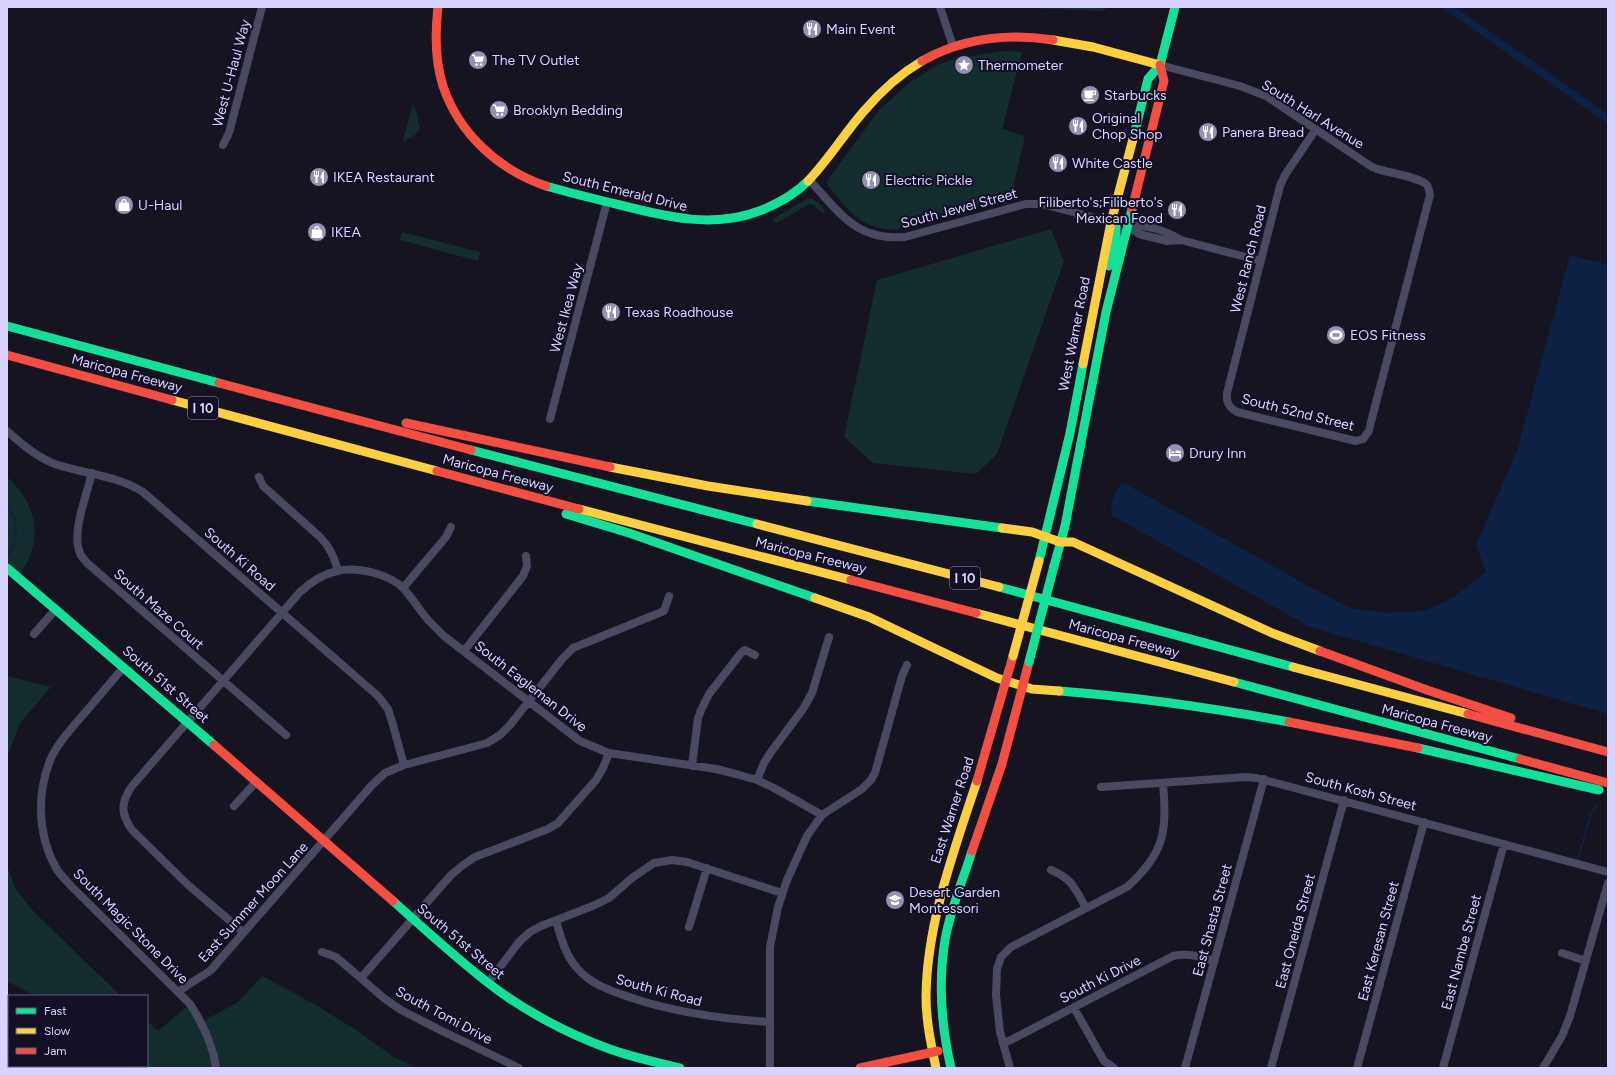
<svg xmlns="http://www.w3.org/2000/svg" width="1615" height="1075" viewBox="0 0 1615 1075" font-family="Figtree,sans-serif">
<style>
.green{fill:#132c2d}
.water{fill:#0d2144}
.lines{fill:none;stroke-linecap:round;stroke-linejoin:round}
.stream{stroke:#0d2144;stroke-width:2}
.canal{stroke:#0d2144;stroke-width:8}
.street{stroke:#4a4962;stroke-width:8}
.fast{stroke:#16e098;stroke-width:9}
.slow{stroke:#ffcf43;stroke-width:9}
.jam{stroke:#f24e42;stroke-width:9}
.fast-bridge{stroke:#16e098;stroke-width:9}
.slow-bridge{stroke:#ffcf43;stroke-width:9}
.labels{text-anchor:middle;stroke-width:4;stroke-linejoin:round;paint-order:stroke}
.shield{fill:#130f26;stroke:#9e99be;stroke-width:1}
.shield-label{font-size:13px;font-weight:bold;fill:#d9d4ff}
.poi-label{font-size:14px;fill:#d9d4ff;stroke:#130f26;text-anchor:start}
.street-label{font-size:14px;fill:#d9d4ff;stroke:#130f26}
</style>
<rect width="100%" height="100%" fill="#161421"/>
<path class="green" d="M1004 7H1109L1101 11Z
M1003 51 1022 52 1002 129 1025 136 1014 184 1015 197 895 230C859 228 850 211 828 186L827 181 879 110 909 83 937 65 958 58Z
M413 104 419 119 418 120 420 129 412 138 406 139V141L403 140Z
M808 198C815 198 820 205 825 210L824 213C818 212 816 203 809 204L791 215 777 223 773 221V219Z
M1051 229 1064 261 997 454 976 474 873 463 844 437 877 280Z
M402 232 480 252 478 261 400 240Z
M7 477C29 496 41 524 31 553 29 561 24 567 20 573L7 563Z
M7 676 51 687 20 723 7 757Z
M7 865 15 888 34 912 121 996H35L7 981Z
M262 976 316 1005 356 1030 392 1056 416 1068H143L134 1066H147V1021L158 1031 190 1004 202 1022 238 1002Z"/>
<path class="water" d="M1570 255 1608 265V714L1310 627 1113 516C1108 503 1116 492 1122 482L1332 599 1351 608 1384 613 1424 611 1452 598 1486 572 1476 545 1517 451Z"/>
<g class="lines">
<path class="stream" d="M7 505C19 521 18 540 7 556
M1577 862 1590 817 1596 805"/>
<path class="canal" d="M1448 7 1608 119"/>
<path class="street" d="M940 7 953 46
M1160 65 1240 86 1266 96 1372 167C1385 173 1419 176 1427 185 1429 188 1429 191 1430 195L1371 422 1369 431 1363 439 1356 441 1237 412C1229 407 1226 403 1227 393L1280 186 1285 175 1316 129
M223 145 229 133 262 7
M809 180C840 212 855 241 905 237L1026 204H1042L1111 222
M1127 226 1139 234 1167 241 1181 240 1261 261
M1127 226C1145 224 1165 230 1181 240
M550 419 607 202
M7 431C22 444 36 457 55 464 84 474 116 475 143 492L378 696 388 709 393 725 404 765
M92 473C87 494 71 533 80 553 81 557 85 560 87 563L286 735
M259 477 263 486 320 537C330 547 334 557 338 571
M403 588 446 537 451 527
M34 634 56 609
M464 651 523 576 527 566 526 556
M124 667C110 683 96 700 82 716 72 728 60 740 53 754 36 790 37 834 56 868 60 875 67 881 72 887L190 1004C203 1024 213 1044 216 1068
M692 766 698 718 702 708 709 694 741 653 745 650 755 655
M757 780 764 763 771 752 803 709 812 693 829 637
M1101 787 1246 777 1257 778 1608 872
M234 806 256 782
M1051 870C1073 879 1075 889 1086 908
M556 921C561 937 565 955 577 968 591 985 612 991 632 998 677 1013 722 1019 770 1022
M689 927 707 868
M243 932 187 884 132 830C120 813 121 802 132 786L300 592C311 582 323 574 337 571 357 566 390 574 404 589 413 599 420 611 429 621 434 626 439 631 444 636L580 741 609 753 716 769 736 774 757 780 774 788 822 815
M322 952 336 957 385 999 401 1010 440 1030 519 1068
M1562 953 1586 961
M361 978 451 875 463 865 475 857 548 829 558 823 596 780 603 768 609 753
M488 983 519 942 530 932 541 926 595 905 609 898 632 878 654 863 672 860 687 862 782 893
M179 992C189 982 201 978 211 970L372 785 385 773 404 765 476 746 487 743 500 735 510 725 563 658 573 648 664 611 669 596
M1074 1008 1104 1061 1114 1068
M7 1028 9 1029
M1003 1044 1173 956C1188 953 1199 956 1214 961
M57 1066 59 1068
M770 1068V947L778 907 787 880 807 836 822 815 862 789 871 780 875 773 902 676 907 665
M1010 1068 1000 1032 996 995 997 969 1001 957 1011 947 1127 887C1165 853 1167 832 1163 783
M1185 1068 1264 779
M1271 1068 1344 800
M1357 1068 1424 822
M1443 1068 1504 844
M1543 1068 1562 1036 1570 1016 1608 883"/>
<path class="fast" d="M1133 139 1148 79 1160 65 1175 7
M546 186C570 193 595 199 620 205 667 217 714 229 762 210 779 203 795 194 808 181
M1109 266 1116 235V226L1111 222
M7 326 219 383
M471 450 757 524
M807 501 1002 528
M566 514 629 533 815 598
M1039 561 1070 433 1083 364
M1054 566 1065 526 1106 312 1132 209
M7 568 214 745
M999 587 1293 667
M1234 682 1520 759
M1059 691C1136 697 1213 708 1289 722
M1418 748 1599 790
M393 901C424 929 455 957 487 982 521 1009 566 1033 607 1048 630 1057 656 1062 680 1068
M951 1068C941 1025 938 983 945 940 950 910 963 880 972 851"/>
<path class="slow" d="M1053 40 1093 47 1160 65
M808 181C829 159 844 134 864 111 881 91 900 74 922 61
M1083 364 1111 222 1133 139
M172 400 437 471
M610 467 708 486 807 501
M579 509 851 580
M757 524 999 587
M1002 528 1032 532 1060 542H1073L1272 633 1320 651
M815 598 869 617 997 678 1032 689 1059 691
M976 613 1234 682
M1293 667 1468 714
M936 1068C931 1044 926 1021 926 996 927 922 954 851 977 781"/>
<path class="jam" d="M438 7C435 33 435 61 443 86 459 134 499 170 546 186
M922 61C963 38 1007 33 1053 40
M1132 209 1164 81 1160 65
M7 355 172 400
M219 383 471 450
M406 423 610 467
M437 471 579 509
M851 580 976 613
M1320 651 1427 690 1511 718
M1468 714 1608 752
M1289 722 1418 748
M214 745 393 901
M1520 759 1608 783
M977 781 1013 656
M972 851 1002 764 1029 662
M860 1068 938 1051"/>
<path class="fast-bridge" d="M1029 662 1054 566"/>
<path class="slow-bridge" d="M1013 656 1039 561"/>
</g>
<defs>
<symbol id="restaurant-disc" viewBox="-11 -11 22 22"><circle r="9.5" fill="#9591b1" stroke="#130f26"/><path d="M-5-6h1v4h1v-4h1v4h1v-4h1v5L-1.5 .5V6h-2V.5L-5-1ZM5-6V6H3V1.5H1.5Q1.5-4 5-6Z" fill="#fff"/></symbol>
<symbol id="supermarket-disc" viewBox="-11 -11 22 22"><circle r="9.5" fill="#9591b1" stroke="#130f26"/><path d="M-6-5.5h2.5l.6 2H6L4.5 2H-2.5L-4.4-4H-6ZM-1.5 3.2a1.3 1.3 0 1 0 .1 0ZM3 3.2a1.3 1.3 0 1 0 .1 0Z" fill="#fff"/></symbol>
<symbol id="sight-disc" viewBox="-11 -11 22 22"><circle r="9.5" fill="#9591b1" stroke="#130f26"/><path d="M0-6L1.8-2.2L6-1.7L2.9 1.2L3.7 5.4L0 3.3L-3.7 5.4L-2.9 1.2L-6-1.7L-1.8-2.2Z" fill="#fff"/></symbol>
<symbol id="cafe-disc" viewBox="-11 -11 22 22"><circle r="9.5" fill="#9591b1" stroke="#130f26"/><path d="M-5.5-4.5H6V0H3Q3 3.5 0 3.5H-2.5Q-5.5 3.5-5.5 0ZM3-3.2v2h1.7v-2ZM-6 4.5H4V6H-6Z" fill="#fff"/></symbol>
<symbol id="shop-disc" viewBox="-11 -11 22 22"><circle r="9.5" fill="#9591b1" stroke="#130f26"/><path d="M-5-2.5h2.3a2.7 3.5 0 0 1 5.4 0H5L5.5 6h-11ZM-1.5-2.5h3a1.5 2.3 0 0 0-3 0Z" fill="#fff"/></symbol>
<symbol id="stadium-disc" viewBox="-11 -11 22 22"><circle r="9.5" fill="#9591b1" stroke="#130f26"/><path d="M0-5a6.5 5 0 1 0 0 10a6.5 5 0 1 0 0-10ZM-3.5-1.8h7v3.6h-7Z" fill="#fff"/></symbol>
<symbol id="hotel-disc" viewBox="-11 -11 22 22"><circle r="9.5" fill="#9591b1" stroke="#130f26"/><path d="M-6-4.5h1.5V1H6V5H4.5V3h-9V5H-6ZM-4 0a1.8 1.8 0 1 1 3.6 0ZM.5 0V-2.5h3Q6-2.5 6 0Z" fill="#fff"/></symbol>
<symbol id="school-disc" viewBox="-11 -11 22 22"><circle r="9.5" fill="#9591b1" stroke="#130f26"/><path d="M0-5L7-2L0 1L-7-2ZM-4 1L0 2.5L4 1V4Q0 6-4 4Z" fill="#fff"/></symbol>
</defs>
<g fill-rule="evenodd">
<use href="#restaurant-disc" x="801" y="18" width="22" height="22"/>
<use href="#supermarket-disc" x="467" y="49" width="22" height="22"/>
<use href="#sight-disc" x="953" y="54" width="22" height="22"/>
<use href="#cafe-disc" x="1079" y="84" width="22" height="22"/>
<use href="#supermarket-disc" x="488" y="99" width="22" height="22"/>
<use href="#restaurant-disc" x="1067" y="115" width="22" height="22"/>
<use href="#restaurant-disc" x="1197" y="121" width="22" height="22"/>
<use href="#restaurant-disc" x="1047" y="152" width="22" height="22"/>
<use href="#restaurant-disc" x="308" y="166" width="22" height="22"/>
<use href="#restaurant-disc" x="860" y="169" width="22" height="22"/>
<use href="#shop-disc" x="113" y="194" width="22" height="22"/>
<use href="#restaurant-disc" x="1166" y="199" width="22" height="22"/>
<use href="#shop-disc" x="306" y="221" width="22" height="22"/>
<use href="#restaurant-disc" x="600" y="301" width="22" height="22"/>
<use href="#stadium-disc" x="1325" y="324" width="22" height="22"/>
<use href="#hotel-disc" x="1164" y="442" width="22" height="22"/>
<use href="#school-disc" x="884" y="889" width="22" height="22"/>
</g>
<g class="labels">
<g class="shield">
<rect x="188" y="397" width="30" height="22" rx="3"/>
<rect x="950" y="567" width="30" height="22" rx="3"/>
</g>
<g class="shield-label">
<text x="203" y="413">I 10</text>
<text x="965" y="583">I 10</text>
</g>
<g class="poi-label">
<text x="826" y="34">Main Event</text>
<text x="492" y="65">The TV Outlet</text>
<text x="978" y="70">Thermometer</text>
<text x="1104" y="100">Starbucks</text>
<text x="513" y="115">Brooklyn Bedding</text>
<text x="1092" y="123">Original<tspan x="1092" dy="16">Chop Shop</tspan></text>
<text x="1222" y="137">Panera Bread</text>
<text x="1072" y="168">White Castle</text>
<text x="333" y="182">IKEA Restaurant</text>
<text x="885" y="185">Electric Pickle</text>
<text x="1163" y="207" text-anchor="end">Filiberto's;Filiberto's<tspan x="1163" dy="16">Mexican Food</tspan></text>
<text x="138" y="210">U-Haul</text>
<text x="331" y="237">IKEA</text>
<text x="625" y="317">Texas Roadhouse</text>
<text x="1350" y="340">EOS Fitness</text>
<text x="1189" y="458">Drury Inn</text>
<text x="909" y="897">Desert Garden<tspan x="909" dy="16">Montessori</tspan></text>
</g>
<g class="street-label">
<text transform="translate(231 73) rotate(-75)" y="5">West U-Haul Way</text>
<text transform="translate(1313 114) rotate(32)" y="5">South Harl Avenue</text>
<text transform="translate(625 191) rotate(14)" y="5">South Emerald Drive</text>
<text transform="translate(959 208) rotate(-15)" y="5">South Jewel Street</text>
<text transform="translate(1248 259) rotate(-76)" y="5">West Ranch Road</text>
<text transform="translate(566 308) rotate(-75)" y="5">West Ikea Way</text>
<text transform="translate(1074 334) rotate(-79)" y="5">West Warner Road</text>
<text transform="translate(127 373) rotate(15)" y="5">Maricopa Freeway</text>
<text transform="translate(1298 412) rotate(14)" y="5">South 52nd Street</text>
<text transform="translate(498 473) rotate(15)" y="5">Maricopa Freeway</text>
<text transform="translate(811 555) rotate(14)" y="5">Maricopa Freeway</text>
<text transform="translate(240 559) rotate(41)" y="5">South Ki Road</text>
<text transform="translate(159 609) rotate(41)" y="5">South Maze Court</text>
<text transform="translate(1124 638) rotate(15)" y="5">Maricopa Freeway</text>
<text transform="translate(166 684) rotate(41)" y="5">South 51st Street</text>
<text transform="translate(531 686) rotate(38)" y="5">South Eagleman Drive</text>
<text transform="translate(1437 723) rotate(15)" y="5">Maricopa Freeway</text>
<text transform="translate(1361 791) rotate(15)" y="5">South Kosh Street</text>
<text transform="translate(952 810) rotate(-72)" y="5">East Warner Road</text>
<text transform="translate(253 902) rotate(-48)" y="5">East Summer Moon Lane</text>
<text transform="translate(1212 920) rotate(-75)" y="5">East Shasta Street</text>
<text transform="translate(131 926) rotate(45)" y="5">South Magic Stone Drive</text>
<text transform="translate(1295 931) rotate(-75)" y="5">East Oneida Street</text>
<text transform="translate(461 941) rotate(40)" y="5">South 51st Street</text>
<text transform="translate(1378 941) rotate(-75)" y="5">East Keresan Street</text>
<text transform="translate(1461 952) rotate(-75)" y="5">East Nambe Street</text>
<text transform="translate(1100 979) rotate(-27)" y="5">South Ki Drive</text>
<text transform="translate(659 990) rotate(15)" y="5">South Ki Road</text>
<text transform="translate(444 1015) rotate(28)" y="5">South Tomi Drive</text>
</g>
</g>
<rect width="1615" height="1075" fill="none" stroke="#d9d4ff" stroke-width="16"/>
<rect x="8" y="995" width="140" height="72" fill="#130f26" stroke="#625e7d"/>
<rect x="16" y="1008" width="20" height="6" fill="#16e098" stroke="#625e7d"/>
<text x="44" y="1015" font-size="12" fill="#d9d4ff">Fast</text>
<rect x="16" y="1028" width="20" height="6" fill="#ffcf43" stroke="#625e7d"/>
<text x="44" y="1035" font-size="12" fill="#d9d4ff">Slow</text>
<rect x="16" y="1048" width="20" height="6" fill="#f24e42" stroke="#625e7d"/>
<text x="44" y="1055" font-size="12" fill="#d9d4ff">Jam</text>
</svg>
